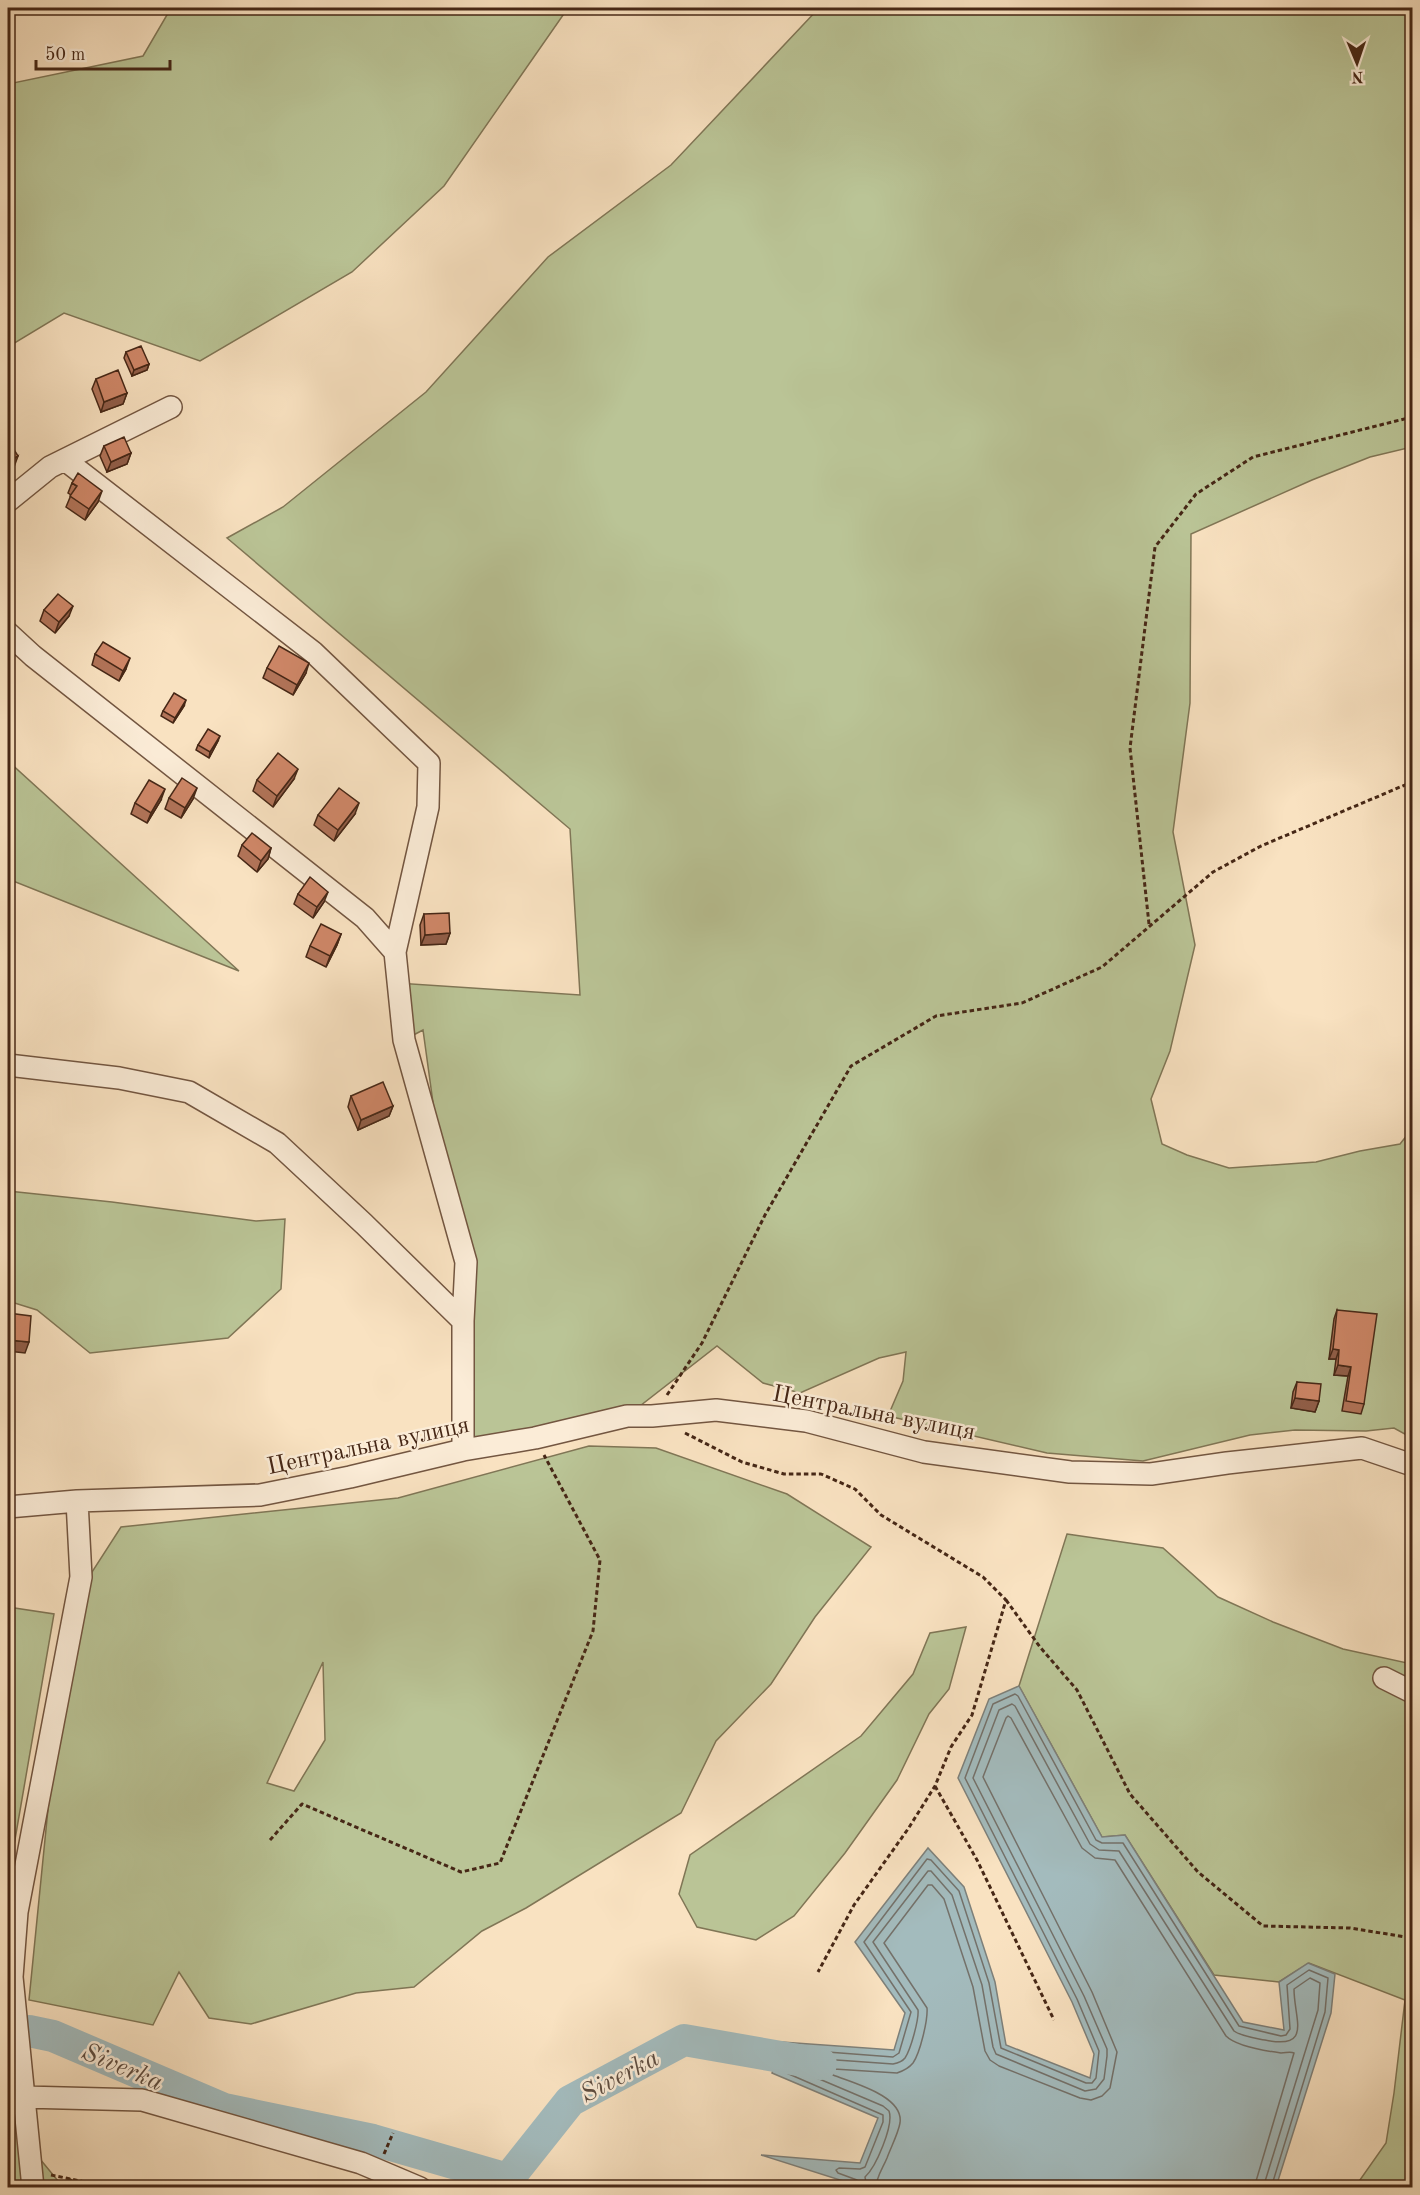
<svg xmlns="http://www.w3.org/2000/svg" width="1420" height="2195" viewBox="0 0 1420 2195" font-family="'Old Standard TT',serif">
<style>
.green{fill:#bac496;stroke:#807656;stroke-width:1.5;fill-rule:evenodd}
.water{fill:#a3bbbd;stroke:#7e807a;stroke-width:1.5}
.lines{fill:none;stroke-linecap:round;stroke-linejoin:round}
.shore{stroke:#74716a;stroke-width:1.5}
.river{stroke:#a3bbbd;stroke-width:32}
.minor-casing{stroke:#735641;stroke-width:24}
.path{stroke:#462716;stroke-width:3;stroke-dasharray:4.5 3;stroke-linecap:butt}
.minor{stroke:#fbecd7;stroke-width:21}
.wall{fill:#b27459;stroke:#462716;stroke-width:1.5}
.shaded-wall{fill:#915e49;stroke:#462716;stroke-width:1.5}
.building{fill:#cf8768;stroke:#462716;stroke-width:1.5}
.labels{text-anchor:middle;stroke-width:5;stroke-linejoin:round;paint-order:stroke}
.street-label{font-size:24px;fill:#462716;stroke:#fbecd7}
.water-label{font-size:26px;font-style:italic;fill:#5d4c40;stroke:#fbecd7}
</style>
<rect width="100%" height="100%" fill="#f9e2c1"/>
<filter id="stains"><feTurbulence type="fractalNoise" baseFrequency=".00333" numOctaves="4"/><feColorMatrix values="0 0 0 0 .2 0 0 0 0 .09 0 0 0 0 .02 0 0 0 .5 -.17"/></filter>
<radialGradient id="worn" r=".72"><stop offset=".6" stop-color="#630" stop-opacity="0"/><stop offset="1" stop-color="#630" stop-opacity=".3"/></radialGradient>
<path class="green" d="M171 8H568L444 186 352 272 200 361 64 313 8 347V84L143 56Z
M819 8H1412V447L1370 457 1312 480 1191 534 1190 703 1173 832 1195 945 1170 1051 1151 1099 1162 1144 1187 1155 1229 1168 1316 1162 1360 1151 1400 1144 1412 1129V1438L1394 1428 1366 1431 1295 1430 1250 1435 1143 1461 1047 1453 888 1416 903 1381 906 1352 879 1358 800 1393 763 1383 717 1346 627 1416 463 1450V1321L423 1030 404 1040 397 983 580 995 570 829 227 538 283 507 426 392 548 257 671 165Z
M8 761 239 971 8 879Z
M8 1191 112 1202 256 1221 285 1219 281 1289 228 1338 90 1353 37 1310 8 1301Z
M589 1446 656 1448 787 1494 871 1547 815 1617 771 1684 716 1741 681 1813 526 1908 482 1931 414 1987 356 1993 251 2024 209 2018 179 1972 153 2025 29 2000 52 1769 92 1572 121 1527 398 1498ZM323 1662 325 1740 294 1791 267 1783Z
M1067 1534 1163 1548 1218 1597 1273 1622 1343 1649 1412 1664V2187H1355L1386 2143 1394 2093 1405 2000 1309 1963 1279 1982 1214 1975 1125 1835 1102 1837 1019 1686Z
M8 1607 54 1614 8 1880Z
M966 1627 949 1689 929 1714 897 1780 845 1853 794 1916 756 1940 697 1927 679 1894 690 1855 861 1736 913 1674 930 1633Z
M8 2120 63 2187H8Z"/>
<path class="water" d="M1019 1686 1102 1837 1125 1835 1243 2022 1284 2030 1279 1982 1308 1963 1335 1974 1331 2013 1276 2187H862L761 2155 860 2163 878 2118 772 2073 782 2042 894 2050 905 2013 855 1942 928 1848 964 1887 995 1982 1006 2045 1090 2078 1094 2054 1072 2002 958 1778 989 1699Z"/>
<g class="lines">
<path class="shore" d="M860 2188 857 2180 838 2173 836 2170 839 2168 860 2169 865 2167 883 2122V2115L782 2071 780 2068 785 2051 788 2049 893 2057 899 2053 911 2012 864 1942 927 1859 931 1860 959 1891 989 1983 1001 2048 1086 2083H1092L1096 2078 1099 2051 1077 1999 965 1778 993 1704 1015 1694 1018 1696 1096 1840 1102 1843H1123L1239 2026 1281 2036 1286 2035 1290 2029 1287 1985 1309 1970 1328 1978 1325 2012 1271 2188
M867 2188 865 2177C876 2167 894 2125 889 2111L883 2106 791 2067 789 2063 794 2057 893 2064C898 2063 902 2062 905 2058 911 2049 919 2019 918 2010L873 1942 928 1871H931L952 1895 982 1985 993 2047 996 2054 1085 2091 1096 2089 1104 2079 1107 2056V2049L1084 1996 973 1778 999 1710 1012 1704 1015 1706 1090 1844 1099 1850 1119 1851 1234 2031C1243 2037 1255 2038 1265 2040 1313 2050 1294 2019 1294 1989L1310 1978 1320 1983 1318 2010 1263 2188
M876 2188C876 2177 883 2168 887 2158 891 2147 898 2134 900 2123 904 2096 853 2083 833 2075L831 2071 834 2069 897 2073C903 2071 909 2068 913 2063 920 2053 928 2020 927 2008L884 1943 928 1885H932L944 1899 973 1987 985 2051 990 2060 999 2066 1080 2098 1091 2100 1102 2096 1110 2088 1117 2052 1092 1992 983 1777 1006 1718 1008 1716 1011 1718 1082 1848 1095 1858 1115 1860 1226 2036C1236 2046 1266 2051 1281 2053 1286 2053 1290 2051 1294 2053L1254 2188"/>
<path class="river" d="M29 2031 53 2036 224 2109 373 2140 508 2179 570 2101 684 2040 821 2064"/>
<defs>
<path id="minor" d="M65 460 313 652 429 763 428 807 395 952
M8 501 50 467 171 407
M8 633 33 656 365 918 395 952 404 1040 466 1262 463 1321V1450
M8 1065 119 1078 189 1092 277 1143 364 1224 463 1321
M8 1507 77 1501 260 1495 350 1477 463 1450 535 1438 627 1416H652L716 1410 806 1421 924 1452 1070 1472 1151 1474 1227 1463 1362 1448 1412 1465
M1384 1678 1412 1692
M24 2097 142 2100 361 2163 420 2188
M33 2188 12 1977 17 1912 81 1577 77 1501"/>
</defs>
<use href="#minor" class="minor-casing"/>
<path class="path" d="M1149 924 1130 748 1155 547 1196 494 1253 457 1412 417
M667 1395 702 1343 765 1215 851 1066 936 1016 1022 1003 1102 967 1213 872 1261 846 1412 782
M685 1433 742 1462 784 1474H821L855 1489 881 1515 983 1577 1006 1600 972 1715 951 1747 935 1786 908 1829 854 1905 818 1972
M1006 1600 1040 1647 1077 1690 1130 1794 1198 1872 1263 1926 1350 1928 1412 1938
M935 1786 977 1860 1054 2020
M270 1840 302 1804 461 1872 500 1863 593 1631 600 1560 544 1455
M384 2154 393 2133
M51 2175 95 2184H191L200 2188
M69 2179 81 2188"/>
<use href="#minor" class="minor"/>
</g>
<path class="wall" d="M126 352 149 364 147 370 132 376 124 358Z
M96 379 127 393 123 404 101 412 92 389Z
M104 446 131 453 127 464 107 472 100 456Z
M72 483 98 502 85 520 66 507 71 495 68 493Z
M44 610 69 616 55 633 40 621Z
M95 654 126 669 119 681 92 665Z
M267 668 306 673 293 695 263 678Z
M184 706 173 723 161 716 163 711Z
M218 741 209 758 196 750 198 745Z
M294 779 273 807 253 791 257 780Z
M169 798 193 799 181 818 165 809Z
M161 800 147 823 131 814 135 803Z
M355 814 334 841 314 825 318 815Z
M242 845 271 848 268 859 257 872 238 856Z
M298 894 324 902 313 918 294 904Z
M424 914 450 933 446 944 421 945 420 925Z
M341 934 337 945 326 967 306 957 310 946Z
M351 1096 393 1106 389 1116 358 1130 348 1107Z
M1337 1310 1364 1404 1361 1414 1342 1411 1348 1376 1334 1375 1336 1359H1329L1334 1319Z
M1297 1382 1319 1401 1315 1412 1291 1408 1293 1392Z"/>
<path class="shaded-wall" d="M149 364 147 370 132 376 134 370Z
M127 393 123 404 101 412 104 402Z
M131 453 127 464 107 472 111 462Z
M18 456 14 467 8 470V462Z
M102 491 98 502 85 520 89 509Z
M73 606 69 616 55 633 59 622Z
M130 658 126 669 119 681 123 671Z
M309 663 306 673 293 695 297 685Z
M186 700 184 706 173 723 175 718Z
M220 736 218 741 209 758 210 752Z
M298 769 294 779 273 807 277 796Z
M197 788 193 799 181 818 185 808Z
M165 789 161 800 147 823 151 813Z
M359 803 355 814 334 841 338 830Z
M271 848 268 859 257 872 261 861Z
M328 892 324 902 313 918 317 907Z
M450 933 446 944 421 945 425 935Z
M341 934 337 945 326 967 330 956Z
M393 1106 389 1116 358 1130 361 1120Z
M8 1340 29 1342 25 1353 8 1351Z
M1333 1349 1339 1350 1336 1359H1329Z
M1338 1365 1351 1367 1348 1376 1334 1375Z
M1295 1398 1319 1401 1315 1412 1291 1408Z"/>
<path class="building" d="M141 346 149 364 134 370 126 352Z
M118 370 127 393 104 402 96 379Z
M124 437 131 453 111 462 104 446Z
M8 440 18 456 8 462Z
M78 473 102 491 89 509 70 496 77 486 72 483Z
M58 594 73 606 59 622 44 610Z
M103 642 130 658 123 671 95 654Z
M279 646 309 663 297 685 267 668Z
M174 693 186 700 175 718 163 711Z
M208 729 220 736 210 752 198 745Z
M278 753 298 769 277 796 257 780Z
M182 778 197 788 185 808 169 798Z
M149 780 165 789 151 813 135 803Z
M339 788 359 803 338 830 318 815Z
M252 833 271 848 261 861 242 845Z
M310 877 328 892 317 907 298 894Z
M449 913 450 933 425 935 424 914Z
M321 924 341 934 330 956 310 946Z
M383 1082 393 1106 361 1120 351 1096Z
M1337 1310 1377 1314 1364 1404 1346 1401 1351 1367 1338 1365 1339 1350 1333 1349Z
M8 1313 31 1316 29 1342 8 1340Z
M1297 1382 1321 1384 1319 1401 1295 1398Z"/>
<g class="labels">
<g class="street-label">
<text transform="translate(874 1412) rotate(11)" y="8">Центральна вулиця</text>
<text transform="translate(368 1445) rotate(-12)" y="8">Центральна вулиця</text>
</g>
<g class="water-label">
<text transform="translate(123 2066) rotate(23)" y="9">Siverka</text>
<text transform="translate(619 2075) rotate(-28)" y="9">Siverka</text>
</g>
</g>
<rect width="1420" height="2195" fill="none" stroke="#f9e2c1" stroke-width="30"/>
<rect x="9" y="9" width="1402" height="2177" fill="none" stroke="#462716" stroke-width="3"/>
<rect x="15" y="15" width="1390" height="2165" fill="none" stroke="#462716" stroke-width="1.5"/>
<g transform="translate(1357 63) rotate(178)" stroke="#fbecd7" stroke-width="4.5" paint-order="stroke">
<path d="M0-4.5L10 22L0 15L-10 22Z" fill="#462716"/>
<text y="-9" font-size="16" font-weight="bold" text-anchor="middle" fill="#462716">N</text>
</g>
<path d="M36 60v9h134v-9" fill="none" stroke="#462716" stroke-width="3"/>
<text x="45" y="60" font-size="18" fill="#462716" stroke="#fbecd7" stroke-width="4.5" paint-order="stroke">50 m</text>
<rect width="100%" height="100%" filter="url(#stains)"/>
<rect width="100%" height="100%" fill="url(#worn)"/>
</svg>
